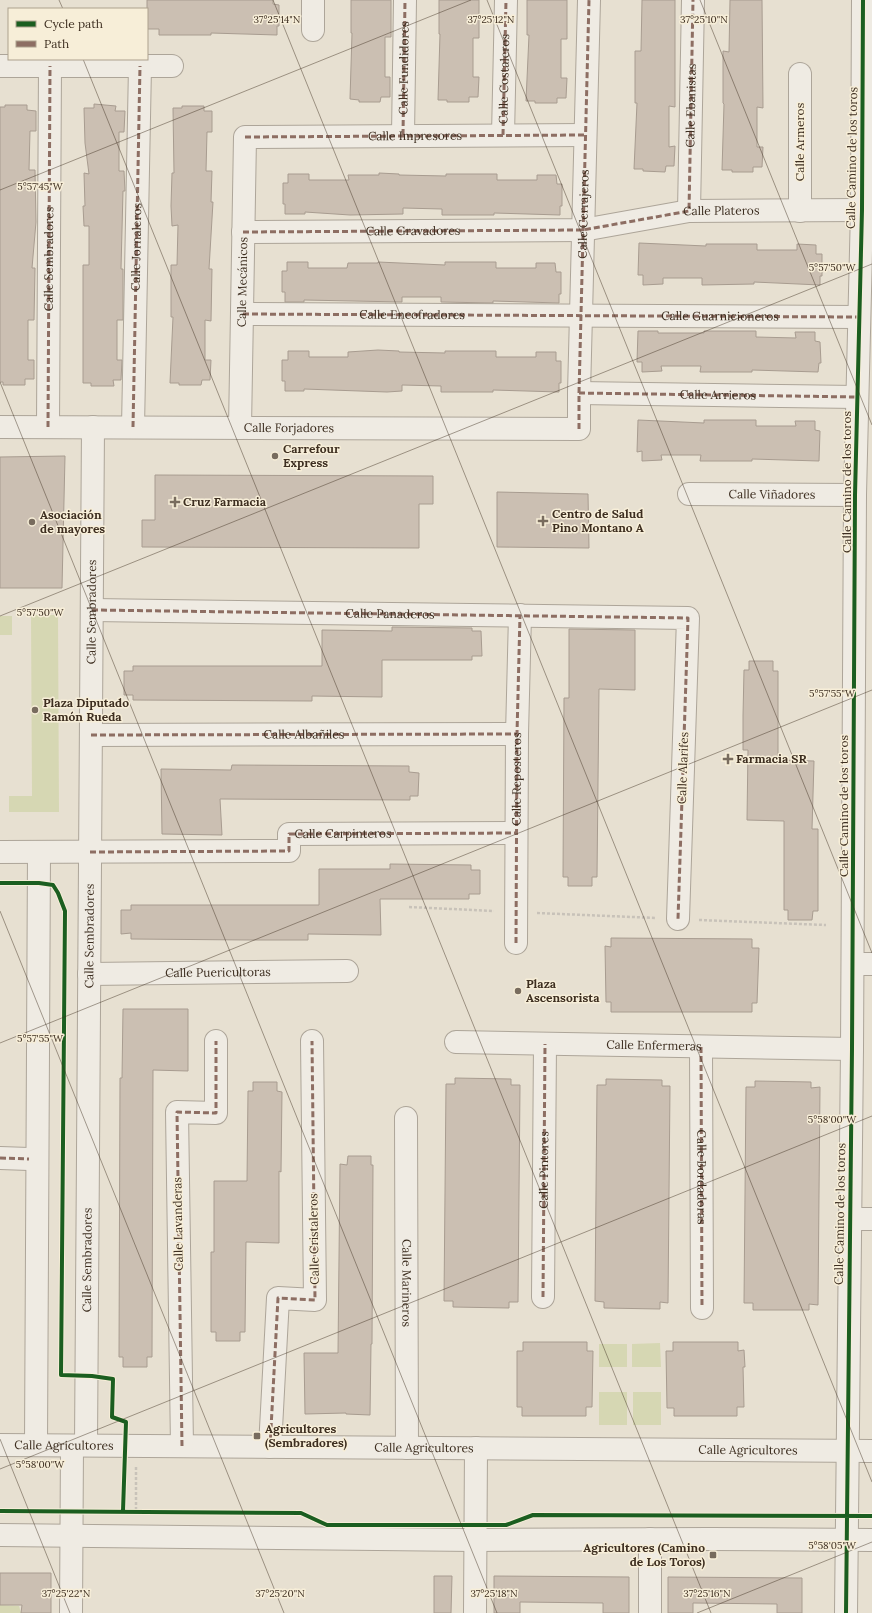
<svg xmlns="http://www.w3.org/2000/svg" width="872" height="1613" viewBox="0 0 872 1613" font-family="Lora,serif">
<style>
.green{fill:#d6d7b3}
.building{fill:#cbbfb2;stroke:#a89c90}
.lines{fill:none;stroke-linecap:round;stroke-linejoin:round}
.minor-casing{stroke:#ada599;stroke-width:24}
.path{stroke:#c8c2b9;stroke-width:2.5;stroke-dasharray:3 2;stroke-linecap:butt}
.minor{stroke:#efebe3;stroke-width:22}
.quiet{stroke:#8d6e63;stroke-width:3;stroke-dasharray:6 3;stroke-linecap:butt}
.cycleway-casing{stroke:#f7eed8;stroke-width:6}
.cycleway{stroke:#1b5e20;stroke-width:4}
.ticks{fill:none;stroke:#3d2e20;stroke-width:1;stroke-opacity:0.45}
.poi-dot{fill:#786c5e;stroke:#f7eed8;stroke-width:1.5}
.labels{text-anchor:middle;stroke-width:3;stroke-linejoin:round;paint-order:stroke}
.street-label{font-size:12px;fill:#3d2e20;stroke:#f7eed8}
.poi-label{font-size:12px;font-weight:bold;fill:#3d2e20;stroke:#f7eed8;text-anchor:start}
.ticks-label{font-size:10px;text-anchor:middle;fill:#3d2e20;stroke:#f7eed8;stroke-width:3;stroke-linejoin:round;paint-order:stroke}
</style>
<rect width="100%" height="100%" fill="#e7e0d1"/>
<path class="green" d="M31 615H58L59 812H9V796H32Z
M0 616H12V635H0Z
M660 1343 661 1367H632V1344Z
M599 1344H627V1367H599Z
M599 1392H627V1425H599Z
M633 1392H661V1425H633Z
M0 1605 19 1606 21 1613H0Z"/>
<path class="building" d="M147 0H273V4L279 5V26H277V35L211 33V35H159V29H147Z
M351 0H391V37H385V77H390V97H381L380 102H359V100L350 99 352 33H351Z
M439 0H479V38H473V77H479L478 97H469V102H447V100H438L440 34H439Z
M527 0H567V39H561V78H567L566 98H557V103H535V101H526L529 35H527Z
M642 0H675V107L669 106V147L675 146 674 166H666L665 172 643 171V169H634L637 103H635V51H641Z
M730 0H762L763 108 757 107V147H763L762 167H753V172H732V170H722L724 104 723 103V51L729 52Z
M94 104 116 106 115 111H125L124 132H119V171H124L125 191H123L121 269H123V320H117V360H122L121 380H113L114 386H91V383H83V265H89V226H84L83 206H85L84 173 89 174 85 143 84 108H94Z
M5 105H27V110L36 111V131H30L29 170H35L36 222 32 268H35L34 320H28V360H34V379H25V385H3V382H0V107H5Z
M182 106H204V111H212V132H207L206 171H212L211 202H213L209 269H212L211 321 205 320V360H211L210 380H202L201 385H179V383H170L173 317H171V265H177L178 225 172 226 171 206 172 173H174L173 108H182Z
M379 173 399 174V175L446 176V174H497V180H537V175H556L557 184H562V206H560V215L494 213V215H442V209L403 208V214L350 215 305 212V214H285V204H283V183H288V174H309V180H349L348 175H379Z
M639 243 706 246V244H757V250H797V244L816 245V254H822V276H820V285L754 282V284L702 285V278H663V284L643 285V275H638Z
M287 262H308V268H347L348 263H378V262L445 265V262H496V268H536V263H555L556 272H561V294H559V303L493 301V303L441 302V297H402V302L304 300V302H285V292H282V271H287Z
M638 331H658V333H704V331H756V337L796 338 795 332H815V341L820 342 821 363H819L818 372 752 370V372H700L701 366H661L662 371 642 372V362H637Z
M378 350 399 351V352L445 353V351H496V357H536V352H556V361H561V383H559V392L493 390V392H441V386L402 385V391L387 392 304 389V391H285V381H282V360H288V351H309V357H348V352Z
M638 420 704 423V420H756V426H796L795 421H815V430L820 431 819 461 752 459V461H700L701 455H661L662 460 642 461V451L637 452Z
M65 456 62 588H0V457Z
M155 475 433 476V504H419V548L142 547V520H155Z
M497 492 588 494 589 548 497 547Z
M392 627 472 628V631H481L482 656H472V660H382V697L312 696V701L133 700V695H124V671H133V666H322V630L392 631Z
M569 629 635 630V690L599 689 597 877H592V886H568V877H563L564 698H569Z
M749 661H773V671H778V760L814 761 812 829H818V911H813L812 920H788V910H784V821L747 820 748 750H743V716L744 670H749Z
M232 765 409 766V772L419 773 418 796H410V800L220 799 222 835 162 834 161 769 231 770Z
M390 864 471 865V870H480V894H469V899H380L381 935 308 934V940H249L131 939V933L121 934V910H131V905H319V869H390Z
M611 938 752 939V948H759L757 1003H752V1012H611V1002H606L605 946 611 947Z
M123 1009H188V1071L153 1070 152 1357H147V1367H123V1357H119L120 1078H122Z
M455 1078 511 1079V1085H520L518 1302H509V1308L453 1307V1301H444L446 1084H455Z
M606 1079 662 1080V1086H670L668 1303 660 1302V1309L604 1308V1302L595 1301 597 1085H606Z
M755 1081 811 1082V1088L820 1087 818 1305 809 1304V1310H753V1303H744L746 1087H755Z
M253 1082H277V1091L282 1092 281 1172 279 1171V1243L246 1242 245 1332H240V1341H216V1332H211V1252H214V1181H247L248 1091H253Z
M348 1156H371V1165H373L372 1344H371L370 1415 346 1414V1413L305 1414 304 1353H338L340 1164 347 1165Z
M523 1342H587V1351H593L592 1407H586V1416H522V1407H517V1351H523Z
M673 1342H738V1351L744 1350 745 1367H743L744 1407H737V1416H674V1408H667L666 1351H673Z
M0 1573H51V1613H21L22 1605H0Z
M434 1576H452L451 1613H434Z
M494 1576 629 1577V1613H603V1603L520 1602V1613H494Z
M668 1577 802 1578V1613H777V1604L693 1603V1613H668Z"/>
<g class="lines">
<defs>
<g id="minor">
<path d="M313 0V30"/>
<path d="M0 66H172"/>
<path d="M800 74V211"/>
<path d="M403 135 405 0"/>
<path id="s1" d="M503 135 506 0"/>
<path d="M689 211 693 0"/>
<path id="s2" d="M243 232 583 230 689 211 862 210"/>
<path d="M243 314 859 317"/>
<path d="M579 393 857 397"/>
<path id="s3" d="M0 427 579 429V393L589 0"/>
<path d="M48 427 50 66"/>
<path id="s4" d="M133 427 140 66"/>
<path id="s5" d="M240 428 245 137 585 135"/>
<path id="s6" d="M689 494 855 495"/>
<path id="s7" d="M92 610 688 618 678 919"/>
<path d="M91 735 517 734"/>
<path id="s8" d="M0 852 289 851V834L516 833"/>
<path id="s9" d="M516 943 517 734 520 615"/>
<path d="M853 964H872"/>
<path id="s10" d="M89 974 347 971"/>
<path id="s11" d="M456 1042 852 1049"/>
<path d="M701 1047 702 1308"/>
<path id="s12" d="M406 1118 407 1448"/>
<path d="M0 1158 29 1159"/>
<path d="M850 1219H872"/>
<path id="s13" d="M543 1297 545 1044"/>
<path id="s14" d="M0 1445 872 1451"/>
<path d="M36 1445 39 852"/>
<path id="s15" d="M86 1445 93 427"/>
<path d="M182 1446 177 1112 216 1113V1041"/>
<path d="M270 1447 278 1298 315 1300 312 1041"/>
<path d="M0 1535 475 1540 711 1539 872 1540"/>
<path d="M71 1613 72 1446"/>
<path d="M475 1613 476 1448"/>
<path d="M650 1613V1539"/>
<path d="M846 1613 852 1049 855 495 862 210 863 0"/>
</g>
</defs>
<use href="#minor" class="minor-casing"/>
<path class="path" d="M409 907 494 911
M537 913 656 918
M699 920 826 925
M136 1467V1511"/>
<use href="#minor" class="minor"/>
<g class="quiet">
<path id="s16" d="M403 135 405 0"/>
<path d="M503 135 506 0"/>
<path id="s17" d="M245 137 585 135"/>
<path id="s18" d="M243 232 583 230 689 211 693 0"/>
<path id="s19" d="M243 314 859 317"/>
<path id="s20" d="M579 393 857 397"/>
<path id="s21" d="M48 427 50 66"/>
<path d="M133 427 140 66"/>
<path d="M579 429V393L589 0"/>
<path d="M92 610 688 618 678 919"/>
<path id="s22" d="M91 735 517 734"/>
<path d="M90 852 289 851V834L516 833"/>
<path d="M516 943 517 734 520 615"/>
<path id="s23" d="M701 1047 702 1308"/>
<path d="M0 1158 29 1159"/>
<path d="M543 1297 545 1044"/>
<path d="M182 1446 177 1112 216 1113V1041"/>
<path d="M270 1447 278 1298 315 1300 312 1041"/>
</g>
<defs>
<path id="cycleway" d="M0 883H39L53 885 58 893 65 911 61 1375 92 1376 113 1379 112 1417 126 1422 123 1511
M0 1511 301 1513 327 1525H506L533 1515 872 1516
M846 1613 852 1049 855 495 862 210 863 0"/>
</defs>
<use href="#cycleway" class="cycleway-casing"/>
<use href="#cycleway" class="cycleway"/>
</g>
<path class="ticks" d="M59 0 63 9M273 0 872 1482M487 0 872 953M700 0 872 425M83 59 711 1613M0 190 471 0M0 382 497 1613M0 616 872 264M0 911 284 1613M0 1043 872 690M0 1439 70 1613M0 1469 872 1116M697 1613 872 1542"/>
<g class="poi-dot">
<circle cx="275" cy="456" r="4"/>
<path d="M173 496h4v4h4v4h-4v4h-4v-4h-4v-4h4z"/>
<path d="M541 515h4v4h4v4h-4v4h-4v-4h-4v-4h4z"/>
<circle cx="32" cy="522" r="4"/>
<circle cx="35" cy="710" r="4"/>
<path d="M726 753h4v4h4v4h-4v4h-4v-4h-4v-4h4z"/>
<circle cx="518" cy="991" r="4"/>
<rect x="253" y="1432" width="8" height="8" rx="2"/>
<rect x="709" y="1551" width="8" height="8" rx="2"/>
</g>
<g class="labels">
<g class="street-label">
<text dy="4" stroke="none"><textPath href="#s16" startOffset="67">Calle Fundidores</textPath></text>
<text dy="4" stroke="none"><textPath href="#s1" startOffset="56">Calle Costaleros</textPath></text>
<text dy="4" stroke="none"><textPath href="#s18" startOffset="553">Calle Ebanistas</textPath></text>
<text dy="4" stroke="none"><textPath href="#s17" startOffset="170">Calle Impresores</textPath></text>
<text transform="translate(800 142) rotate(-90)" y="4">Calle Armeros</text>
<text transform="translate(852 158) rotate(-89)" y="4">Calle Camino de los toros</text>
<text dy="4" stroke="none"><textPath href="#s2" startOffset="480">Calle Plateros</textPath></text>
<text dy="4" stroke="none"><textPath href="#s3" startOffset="794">Calle Cerrajeros</textPath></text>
<text dy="4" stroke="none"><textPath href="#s18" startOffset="170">Calle Gravadores</textPath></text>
<text dy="4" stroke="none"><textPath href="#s4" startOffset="180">Calle Jornaleros</textPath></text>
<text dy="4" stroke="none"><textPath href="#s21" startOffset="168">Calle Sembradores</textPath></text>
<text dy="4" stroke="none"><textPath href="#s5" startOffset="146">Calle Mecánicos</textPath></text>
<text dy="4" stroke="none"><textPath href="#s19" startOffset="169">Calle Encofradores</textPath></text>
<text dy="4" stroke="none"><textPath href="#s19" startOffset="477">Calle Guarnicioneros</textPath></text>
<text dy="4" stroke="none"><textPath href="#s20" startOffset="139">Calle Arrieros</textPath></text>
<text dy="4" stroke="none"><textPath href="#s3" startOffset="289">Calle Forjadores</textPath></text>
<text transform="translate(847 482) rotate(-90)" y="4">Calle Camino de los toros</text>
<text dy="4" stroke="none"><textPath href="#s6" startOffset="83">Calle Viñadores</textPath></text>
<text dy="4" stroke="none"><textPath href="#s15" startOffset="833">Calle Sembradores</textPath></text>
<text dy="4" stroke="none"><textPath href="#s7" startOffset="298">Calle Panaderos</textPath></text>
<text dy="4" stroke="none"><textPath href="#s22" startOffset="213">Calle Albañiles</textPath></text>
<text transform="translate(683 768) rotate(-88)" y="4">Calle Alarifes</text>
<text dy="4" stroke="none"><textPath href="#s9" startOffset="164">Calle Reposteros</textPath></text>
<text transform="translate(844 806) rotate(-90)" y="4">Calle Camino de los toros</text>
<text dy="4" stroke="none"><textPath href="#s8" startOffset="360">Calle Carpinteros</textPath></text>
<text dy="4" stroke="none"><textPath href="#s15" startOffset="509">Calle Sembradores</textPath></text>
<text dy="4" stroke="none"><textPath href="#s10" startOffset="129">Calle Puericultoras</textPath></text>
<text dy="4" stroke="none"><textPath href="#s11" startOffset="198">Calle Enfermeras</textPath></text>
<text dy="4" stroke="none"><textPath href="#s13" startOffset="127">Calle Pintores</textPath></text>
<text dy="4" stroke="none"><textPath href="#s23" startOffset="130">Calle Bordadoras</textPath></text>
<text transform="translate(840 1214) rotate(-89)" y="4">Calle Camino de los toros</text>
<text transform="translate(178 1224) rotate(-91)" y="4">Calle Lavanderas</text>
<text transform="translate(314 1239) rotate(-91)" y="4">Calle Cristaleros</text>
<text dy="4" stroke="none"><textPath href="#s15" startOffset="185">Calle Sembradores</textPath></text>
<text dy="4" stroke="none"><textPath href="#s12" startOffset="165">Calle Marineros</textPath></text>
<text dy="4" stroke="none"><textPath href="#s14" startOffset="64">Calle Agricultores</textPath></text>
<text dy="4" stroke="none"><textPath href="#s14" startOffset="424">Calle Agricultores</textPath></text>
<text dy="4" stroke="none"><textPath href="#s14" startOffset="748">Calle Agricultores</textPath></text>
</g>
<g class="poi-label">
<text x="283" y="453">Carrefour<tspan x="283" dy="14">Express</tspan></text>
<text x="183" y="506">Cruz Farmacia</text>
<text x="552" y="518">Centro de Salud<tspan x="552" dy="14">Pino Montano A</tspan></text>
<text x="40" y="519">Asociación<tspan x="40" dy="14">de mayores</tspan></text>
<text x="43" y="707">Plaza Diputado<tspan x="43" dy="14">Ramón Rueda</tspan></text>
<text x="736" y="763">Farmacia SR</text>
<text x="526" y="988">Plaza<tspan x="526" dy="14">Ascensorista</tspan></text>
<text x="265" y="1433">Agricultores<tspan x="265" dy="14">(Sembradores)</tspan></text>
<text x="705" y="1552" text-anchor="end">Agricultores (Camino<tspan x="705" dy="14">de Los Toros)</tspan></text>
</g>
</g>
<g class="ticks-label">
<text x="277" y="23">37°25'14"N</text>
<text x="491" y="23">37°25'12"N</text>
<text x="704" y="23">37°25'10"N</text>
<text x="40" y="190">5°57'45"W</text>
<text x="832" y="271">5°57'50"W</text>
<text x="40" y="616">5°57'50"W</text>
<text x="832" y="697">5°57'55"W</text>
<text x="40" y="1042">5°57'55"W</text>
<text x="832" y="1123">5°58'00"W</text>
<text x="40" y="1468">5°58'00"W</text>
<text x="832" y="1549">5°58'05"W</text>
<text x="66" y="1597">37°25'22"N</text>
<text x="280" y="1597">37°25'20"N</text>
<text x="494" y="1597">37°25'18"N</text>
<text x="707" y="1597">37°25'16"N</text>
</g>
<rect x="8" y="8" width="140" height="52" fill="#f7eed8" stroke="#ada18e"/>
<rect x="16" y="21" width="20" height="6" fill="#1b5e20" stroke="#ada18e"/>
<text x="44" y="28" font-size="12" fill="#3d2e20">Cycle path</text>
<rect x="16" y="41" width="20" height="6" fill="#8d6e63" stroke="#ada18e"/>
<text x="44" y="48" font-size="12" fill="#3d2e20">Path</text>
</svg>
